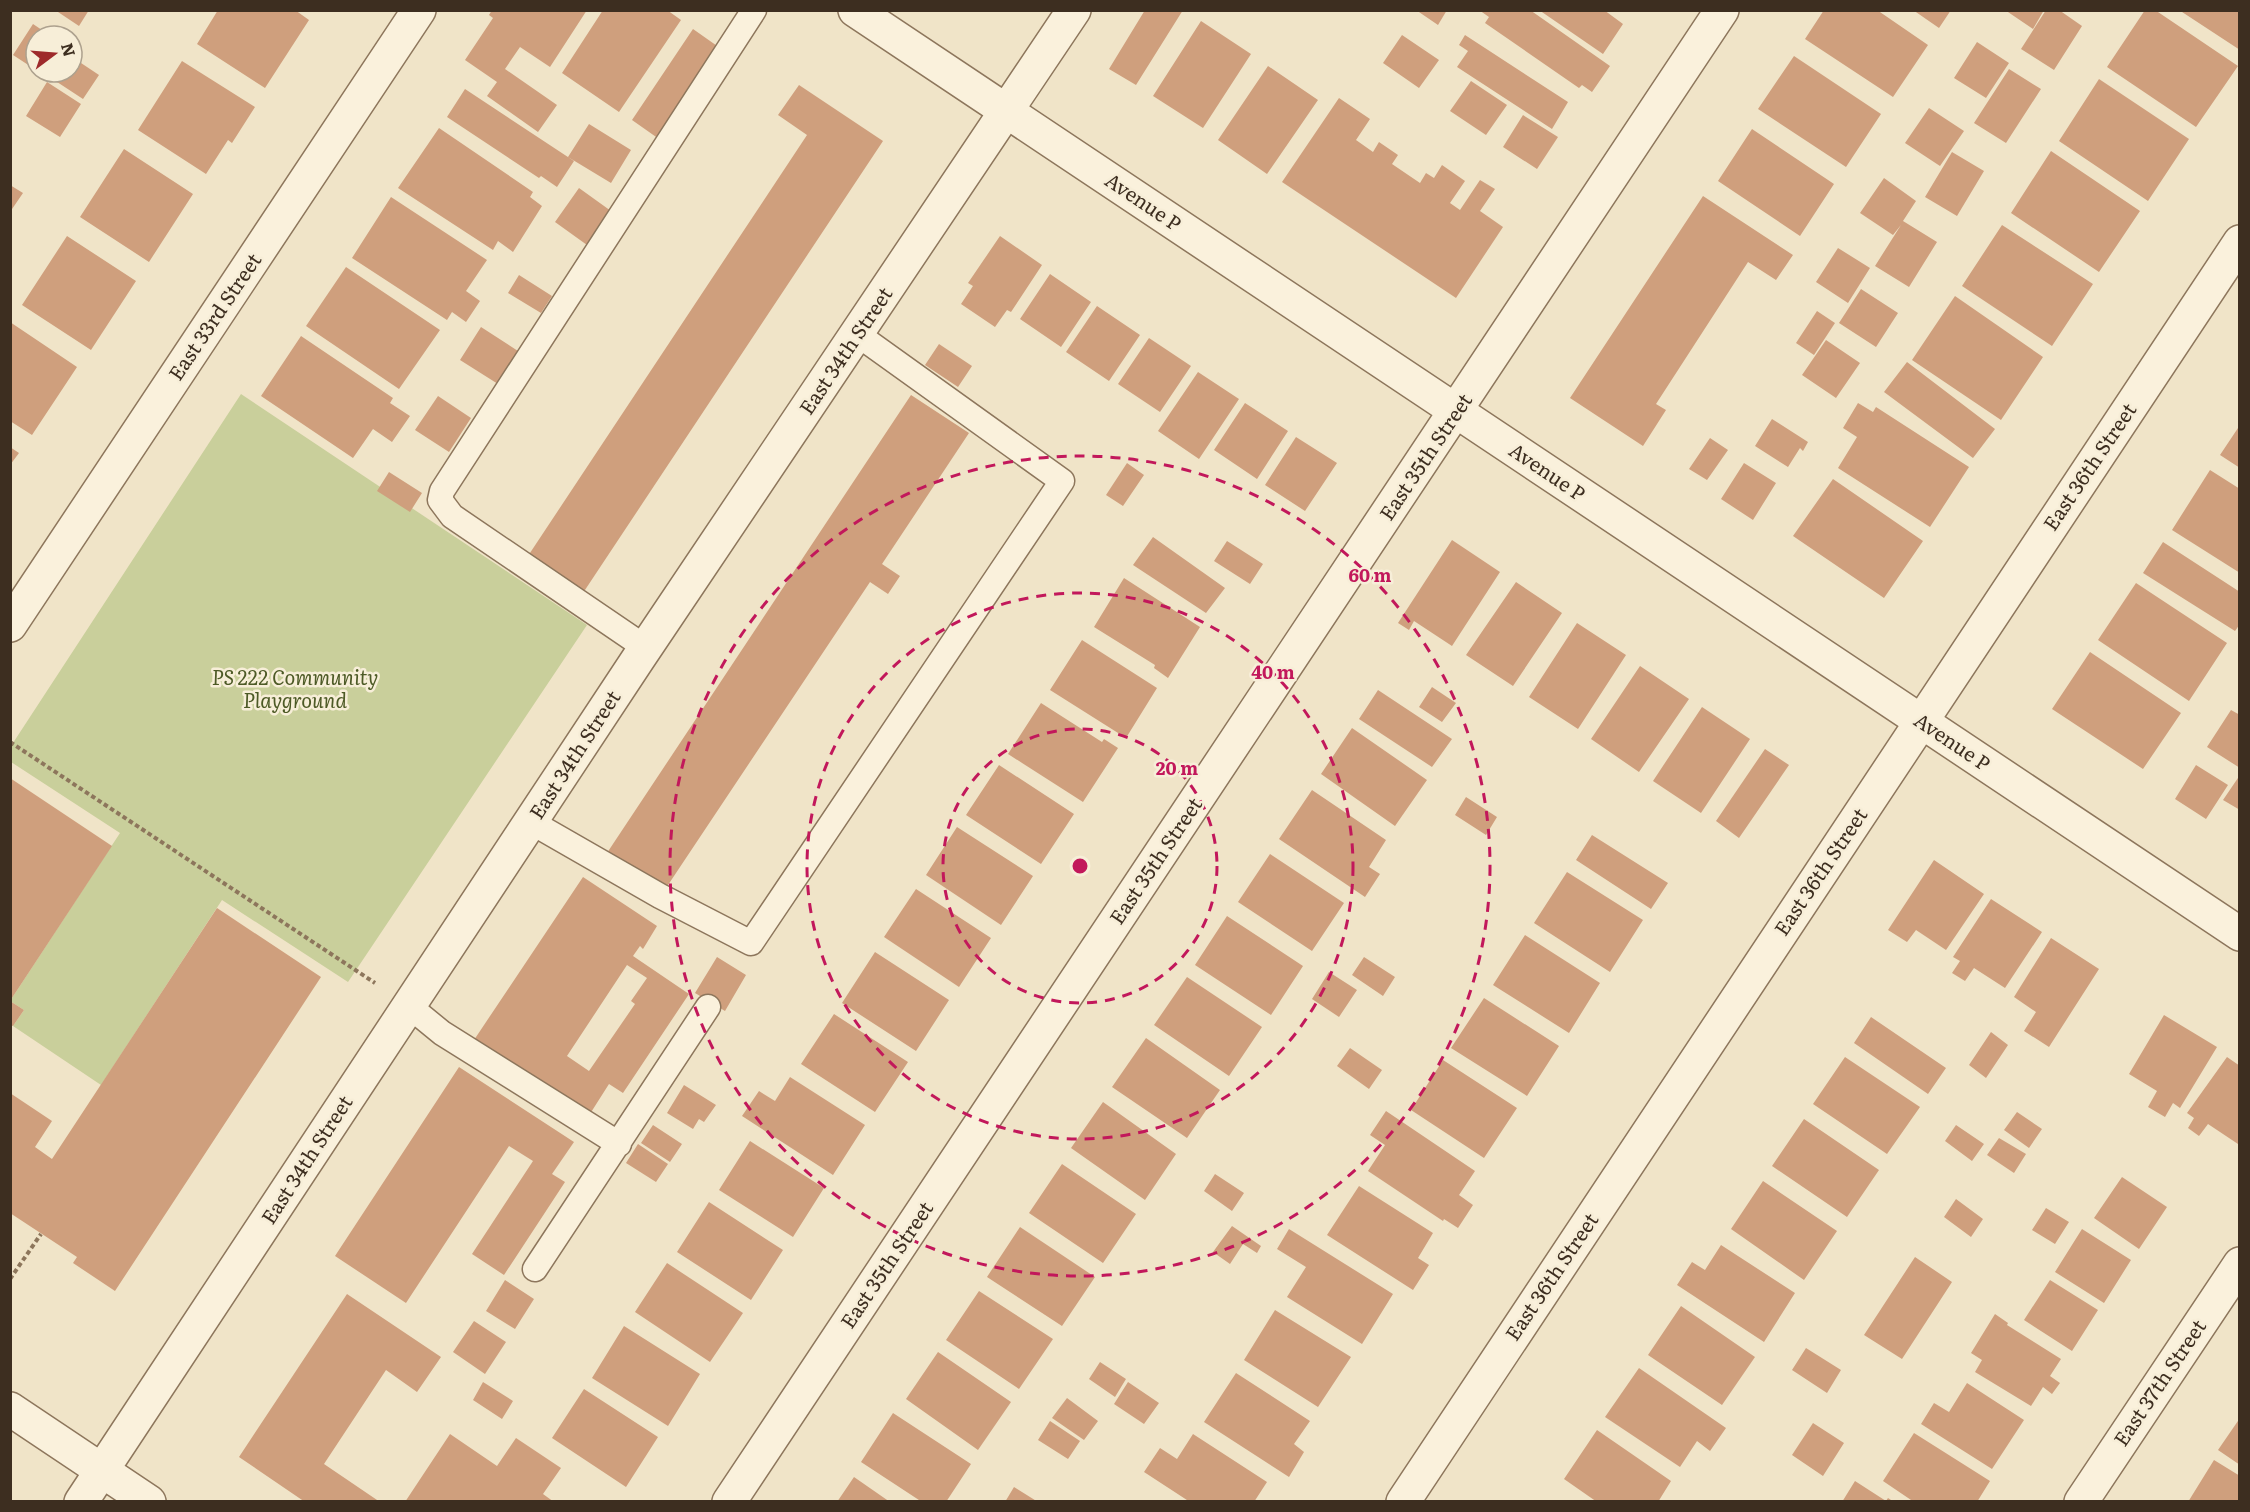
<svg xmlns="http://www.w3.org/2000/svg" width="2250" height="1512" viewBox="0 0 2250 1512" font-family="Literata,serif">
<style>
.green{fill:#c9cf9b}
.building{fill:#cf9f7d;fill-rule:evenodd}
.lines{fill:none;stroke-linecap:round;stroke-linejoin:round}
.service-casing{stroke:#8d765c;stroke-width:27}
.minor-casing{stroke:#8d765c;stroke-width:36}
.path{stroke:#8d765c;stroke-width:4;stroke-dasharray:4.5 3;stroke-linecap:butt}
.service{stroke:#faf1dc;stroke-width:24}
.minor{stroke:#faf1dc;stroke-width:33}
.ring{fill:none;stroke:#c2185b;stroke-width:3;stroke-dasharray:10 8}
.labels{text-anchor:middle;stroke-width:5;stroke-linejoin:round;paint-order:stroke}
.street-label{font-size:20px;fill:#3d2e20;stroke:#f7eed8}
.park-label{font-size:20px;font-style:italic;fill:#4d5a26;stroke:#f7eed8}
.centre{fill:#c2185b;stroke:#f7eed8;stroke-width:3}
.ring-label{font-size:18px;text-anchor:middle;font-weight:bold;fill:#c2185b;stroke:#f7eed8;stroke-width:5;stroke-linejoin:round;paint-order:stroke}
</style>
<rect width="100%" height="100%" fill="#f0e4c8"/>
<path class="green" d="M241 394 587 625 348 982 222 900 101 1085 13 1026 24 1010 10 1001 120 833 11 762V746Z"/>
<path class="building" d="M55 10H89L79 26Z
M218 10H295L309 20 265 88 197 44Z
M492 10H587L550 67 520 47 505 69 557 105 538 132 487 96 497 82 465 60 493 18 489 15Z
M603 10H667L681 20 619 112 562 73Z
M1145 10H1183L1136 85 1109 69Z
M1416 10H1447L1438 25Z
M1479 10H1530L1610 66 1592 92 1582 85 1579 88 1485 23 1489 17Z
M1539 10H1604L1623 24 1603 54Z
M1824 10H1877L1928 45 1893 97 1805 39Z
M1913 10H1951L1939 28Z
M2005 10H2044L2033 29Z
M2046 10H2059L2082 26 2054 70 2021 49Z
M2145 10H2155L2238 66 2196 127 2107 67Z
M2179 10H2240V50Z
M1201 21 1251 54 1203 128 1153 96Z
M33 24 51 36H36V70L13 55Z
M693 29 720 48 659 139 632 120Z
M1402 35 1439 60 1419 88 1383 63Z
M1465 35 1568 102 1552 129 1457 67 1468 51 1459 45Z
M1977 42 2009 63 1986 98 1954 78Z
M1794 56 1881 114 1846 167 1758 109Z
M72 57 99 75 83 99 51 78 55 72H72Z
M182 61 255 107 232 143 228 140 206 174 138 130Z
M1268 66 1318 100 1267 174 1218 140Z
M2009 69 2041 89 2006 143 1974 123Z
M2099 79 2189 139 2148 201 2059 141Z
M1471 81 1507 105 1486 135 1450 111Z
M47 82 81 104 60 137 26 116Z
M799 85 883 141 579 599 524 562 807 135 778 115Z
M465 89 574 161 557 187 541 176 539 178 447 117Z
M1339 98 1370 119 1356 140 1373 152 1379 142 1398 155 1392 164 1420 183 1426 173 1434 178 1442 165 1465 181 1450 203 1460 210 1480 180 1495 189 1480 211 1503 227 1456 298 1282 182Z
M1929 108 1964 131 1940 166 1905 143Z
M1523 115 1558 137 1537 169 1503 147Z
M589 124 631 150 611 183 568 157Z
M439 128 533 192 530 197 542 206 513 252 498 241 493 250 398 188Z
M1752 129 1834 184 1800 236 1718 181Z
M124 149 193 194 149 262 80 217Z
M2051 151 2140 211 2099 272 2011 213Z
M1952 152 1984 171 1957 216 1925 197Z
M1884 178 1916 201 1903 221 1937 242 1909 287 1875 266 1901 225 1893 235 1860 213Z
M10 185 23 193 10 212Z
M579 188 611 211 587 245 555 222Z
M1703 196 1793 255 1776 280 1748 262 1656 404 1666 410 1643 446 1570 398Z
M391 197 487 260 466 291 480 301 466 322 452 312 447 320 352 258Z
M2002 225 2093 284 2052 346 1962 286Z
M67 236 136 281 91 350 22 305Z
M1000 236 1042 265 1011 312 1007 310 995 327 961 304 973 286 968 283Z
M1838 248 1870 268 1848 303 1816 282Z
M346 267 440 330 399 389 306 326Z
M1050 274 1091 302 1061 347 1020 319Z
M519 275 552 296 541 313 508 293Z
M1861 289 1898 313 1876 347 1839 323Z
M1955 296 2043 357 2001 420 1912 360Z
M1097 306 1140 335 1109 381 1066 352Z
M1817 311 1835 323 1814 355 1796 343Z
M10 322 77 367 32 435 10 421Z
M481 327 518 351 498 384 460 360Z
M301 336 393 398 390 403 410 416 392 442 373 429 353 458 261 396Z
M1149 338 1191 366 1160 412 1118 384Z
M1826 340 1860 363 1836 398 1802 375Z
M939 344 972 366 958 387 925 365Z
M1907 362 1995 429 1973 458 1884 392Z
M1198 372 1239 399 1199 459 1158 431Z
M911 395 969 433 882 564 900 576 888 594 870 582 662 894 605 856Z
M438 396 471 418 449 452 415 430Z
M1245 403 1288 431 1257 479 1214 450Z
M1858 403 1873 412 1876 407 1969 467 1930 527 1838 468 1857 437 1843 428Z
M1772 419 1808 442 1803 451 1800 448 1788 467 1755 446Z
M2240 425V468L2220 455Z
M1296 437 1337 463 1305 511 1265 485Z
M1710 438 1728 450 1707 480 1689 469Z
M10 447 19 453 10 465Z
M1127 463 1144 475 1123 506 1106 495Z
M1744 463 1776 483 1753 520 1721 499Z
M2210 470 2240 489V573L2172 530Z
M389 472 422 493 410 512 377 491Z
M1833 479 1923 541 1884 598 1793 536Z
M1153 537 1225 588 1206 613 1133 565Z
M1452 540 1500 572 1452 646 1414 621 1409 630 1398 623Z
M1227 541 1263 564 1250 584 1214 561Z
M2163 542 2240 592V624L2235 631 2143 573Z
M1124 578 1200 627 1168 678 1154 668 1155 665 1094 627Z
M1516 582 1562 613 1513 686 1466 655Z
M2136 583 2227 643 2189 701 2098 640Z
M1577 623 1626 655 1578 729 1529 697Z
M1082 640 1157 688 1126 738 1050 690Z
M2090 652 2181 713 2143 769 2052 709Z
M1640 666 1689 699 1639 772 1591 739Z
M1432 687 1456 703 1442 722 1419 707Z
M1378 690 1452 739 1432 767 1359 719Z
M1041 703 1102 742 1104 739 1118 748 1083 802 1008 754Z
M1702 707 1750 739 1701 813 1653 781Z
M2231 710 2240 715V768L2207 747Z
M1352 728 1427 780 1395 826 1321 774Z
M1765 749 1789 765 1739 838 1716 821Z
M999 765 1074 814 1041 864 966 815Z
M2196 765 2228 785 2206 819 2175 799Z
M2240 775V810L2223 800Z
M10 778 112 846 10 1001Z
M1312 790 1386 840 1369 867 1380 874 1365 897 1279 839Z
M1466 797 1497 817 1486 835 1455 815Z
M957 827 1033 876 1001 925 926 875Z
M1592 835 1668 883 1651 909 1576 860Z
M1270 854 1344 903 1312 951 1238 902Z
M1934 860 1984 894 1946 950 1916 930 1907 942 1888 930Z
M1567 872 1643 920 1610 972 1534 923Z
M583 877 657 926 643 949 640 946 633 956 689 994 623 1093 609 1084 588 1117 474 1040ZM627 965 647 978 631 1001 635 1004 589 1071 567 1056Z
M916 889 991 938 959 987 884 937Z
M1991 899 2042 932 2005 988 1974 968 1965 981 1952 973 1960 961 1953 957Z
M217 908 321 977 115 1291 73 1263 77 1257 10 1213V1093L52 1121 35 1147 52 1159Z
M1227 916 1303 966 1271 1015 1195 965Z
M1525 935 1600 983 1569 1033 1493 985Z
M2051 938 2099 969 2049 1047 2024 1031 2036 1012 2014 997Z
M875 952 949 1000 916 1051 842 1003Z
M717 957 746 975 725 1011 695 993Z
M1364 957 1395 977 1383 996 1352 975Z
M1329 972 1357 990 1339 1017 1312 999Z
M1187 977 1262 1027 1229 1076 1154 1025Z
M1484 998 1559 1046 1527 1096 1451 1048Z
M10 1001 24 1010 13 1026 10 1025Z
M834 1014 908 1062 875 1112 801 1064Z
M2164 1015 2217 1047 2180 1108 2173 1103 2165 1117 2148 1107 2157 1091 2129 1074Z
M1871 1017 1946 1068 1928 1094 1854 1043Z
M1991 1032 2008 1045 1986 1078 1969 1065Z
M1146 1038 1220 1090 1187 1138 1112 1087Z
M1350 1048 1382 1070 1369 1089 1337 1066Z
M1845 1057 1920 1107 1887 1154 1813 1104Z
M2227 1057 2240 1066V1142L2238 1144 2208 1124 2199 1136 2188 1128 2194 1118 2187 1113Z
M1443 1060 1517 1108 1484 1158 1411 1110Z
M459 1067 574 1142 552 1174 565 1182 504 1275 472 1254 533 1161 509 1146 406 1303 335 1256Z
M790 1077 865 1125 833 1175 742 1116 759 1091 775 1101Z
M684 1085 716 1105 704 1122 699 1119 693 1129 667 1113Z
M1103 1102 1176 1154 1145 1200 1071 1148Z
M1386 1111 1475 1171 1459 1195 1473 1205 1458 1228 1444 1219 1443 1221 1368 1171 1385 1145 1370 1135Z
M2017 1112 2042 1129 2029 1148 2004 1130Z
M1804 1119 1879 1170 1847 1217 1772 1166Z
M653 1125 682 1144 670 1162 641 1143Z
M1956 1125 1984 1144 1972 1161 1945 1141Z
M1999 1138 2026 1154 2014 1173 1987 1155Z
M750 1141 824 1188 793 1237 719 1190Z
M638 1144 668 1164 656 1182 626 1163Z
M1062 1164 1136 1214 1103 1263 1029 1213Z
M1215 1174 1244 1193 1232 1211 1204 1191Z
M2122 1177 2167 1207 2139 1249 2094 1218Z
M1763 1181 1837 1231 1804 1280 1731 1229Z
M1359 1186 1433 1233 1418 1258 1429 1265 1413 1290 1327 1235Z
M1956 1199 1983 1219 1971 1237 1944 1217Z
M709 1202 783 1250 751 1300 677 1252Z
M2046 1208 2069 1222 2055 1244 2032 1230Z
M1232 1226 1261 1246 1257 1253 1243 1244 1230 1264 1213 1252Z
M1020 1227 1095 1277 1062 1326 987 1277Z
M1289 1229 1393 1294 1362 1344 1287 1297 1306 1267 1277 1249Z
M2082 1229 2131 1260 2104 1303 2055 1272Z
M1721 1245 1795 1293 1764 1342 1677 1285 1692 1262 1705 1270Z
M1915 1257 1952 1282 1902 1359 1864 1335Z
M667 1263 743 1313 710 1362 635 1312Z
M505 1280 534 1299 515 1329 486 1311Z
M2050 1280 2098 1310 2072 1351 2024 1320Z
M979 1291 1053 1339 1019 1389 946 1340Z
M347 1294 441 1357 417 1392 386 1370 324 1464 380 1502H305L239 1457Z
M1681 1306 1755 1357 1722 1405 1648 1355Z
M1275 1310 1351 1357 1318 1407 1244 1360Z
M1995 1314 2008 1323 2007 1325 2061 1359 2050 1376 2060 1383 2052 1394 2043 1387 2031 1406 1975 1372 1982 1360 1971 1353Z
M474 1321 506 1342 485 1374 453 1352Z
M624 1326 700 1374 668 1426 592 1378Z
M1806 1348 1841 1370 1827 1393 1792 1370Z
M938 1352 1011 1402 978 1450 906 1399Z
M1100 1362 1126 1379 1115 1397 1089 1379Z
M1639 1368 1726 1428 1710 1451 1697 1441 1680 1467 1605 1417Z
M1236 1373 1310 1421 1294 1444 1304 1452 1289 1477 1204 1422Z
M483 1382 513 1401 502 1419 473 1400Z
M1128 1382 1159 1403 1144 1424 1114 1404Z
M1967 1383 2024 1420 1992 1469 1921 1424 1934 1403 1949 1412Z
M584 1389 658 1437 626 1487 552 1438Z
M1067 1398 1098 1421 1084 1440 1052 1418Z
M893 1413 971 1464 946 1502H922L861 1462Z
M2240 1418V1465L2218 1450Z
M1050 1421 1080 1441 1068 1459 1038 1440Z
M1813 1423 1844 1443 1823 1476 1792 1455Z
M1597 1430 1671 1481 1658 1502H1597L1564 1479Z
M1914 1433 1990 1481 1977 1502H1914L1883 1481Z
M450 1434 497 1466 516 1438 561 1468 543 1494 554 1502H405Z
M1193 1434 1267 1482 1254 1502H1190L1144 1472 1160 1448 1177 1459Z
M2214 1460 2240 1476V1502H2188Z
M854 1477 890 1502H837Z
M1855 1481 1886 1501 1888 1498 1894 1502H1842Z
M1014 1487 1038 1502H1005Z"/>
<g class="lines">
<defs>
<path id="service" d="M646 648 452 516 440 500 442 491 754 10
M531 822 660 896 751 943 1062 481 857 334
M409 1006 442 1033 619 1144
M535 1269 708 1007"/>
<path id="minor" d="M855 10 2240 934
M10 625 419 10
M10 1409 149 1502
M81 1502 638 659 1074 10
M729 1502 1722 10
M1403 1502 2240 242
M2081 1502 2240 1264"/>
</defs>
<use href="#service" class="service-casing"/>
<use href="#minor" class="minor-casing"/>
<path class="path" d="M10 742 375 983
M10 1279 41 1234"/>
<use href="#service" class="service"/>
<use href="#minor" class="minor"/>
</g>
<g class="ring">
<circle cx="1080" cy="866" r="137"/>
<circle cx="1080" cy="866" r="273"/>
<circle cx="1080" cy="866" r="410"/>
</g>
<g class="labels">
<g class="street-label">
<text transform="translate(1143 202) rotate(34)" y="7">Avenue P</text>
<text transform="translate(215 317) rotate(-56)" y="7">East 33rd Street</text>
<text transform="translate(846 351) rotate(-56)" y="7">East 34th Street</text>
<text transform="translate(1426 457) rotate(-56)" y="7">East 35th Street</text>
<text transform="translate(2090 467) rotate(-56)" y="7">East 36th Street</text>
<text transform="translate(1547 472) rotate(34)" y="7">Avenue P</text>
<text transform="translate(1952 742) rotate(34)" y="7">Avenue P</text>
<text transform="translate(575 755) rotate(-57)" y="7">East 34th Street</text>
<text transform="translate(1156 861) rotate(-56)" y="7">East 35th Street</text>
<text transform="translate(1821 872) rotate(-56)" y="7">East 36th Street</text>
<text transform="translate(307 1160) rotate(-57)" y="7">East 34th Street</text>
<text transform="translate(887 1265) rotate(-56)" y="7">East 35th Street</text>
<text transform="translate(1552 1277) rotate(-56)" y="7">East 36th Street</text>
<text transform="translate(2160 1383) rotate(-56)" y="7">East 37th Street</text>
</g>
<g class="park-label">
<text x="295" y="685">PS 222 Community<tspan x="295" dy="23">Playground</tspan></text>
</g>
</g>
<circle cx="1080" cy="866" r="9" class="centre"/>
<g class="ring-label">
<text x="1370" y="582">60 m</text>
<text x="1273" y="679">40 m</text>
<text x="1177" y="775">20 m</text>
</g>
<rect width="2250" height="1512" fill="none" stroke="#3d2e20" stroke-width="24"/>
<g transform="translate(54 54) rotate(74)"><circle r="28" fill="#f7eed8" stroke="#ada18e" stroke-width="1.5"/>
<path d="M0-4.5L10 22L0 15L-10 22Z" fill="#9e2a2b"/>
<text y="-9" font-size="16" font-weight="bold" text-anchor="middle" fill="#3d2e20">N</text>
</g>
</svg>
